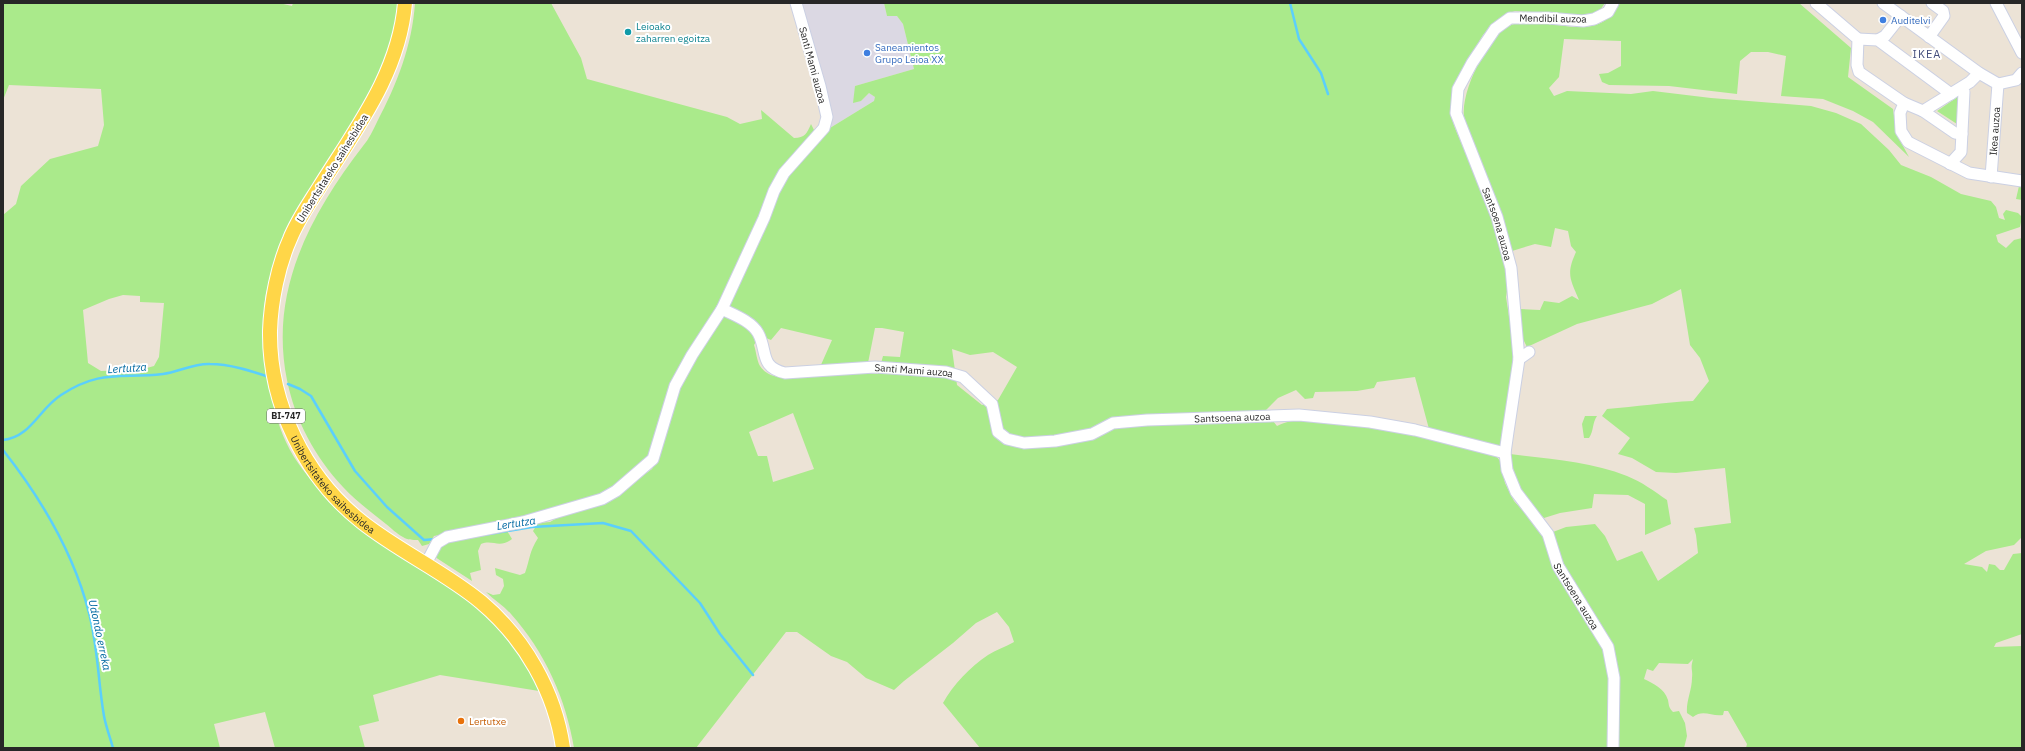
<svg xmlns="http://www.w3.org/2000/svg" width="2025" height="751" viewBox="0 0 2025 751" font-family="'IBM Plex Sans',sans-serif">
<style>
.industrial{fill:#dbd8e3}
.green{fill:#aaea8b;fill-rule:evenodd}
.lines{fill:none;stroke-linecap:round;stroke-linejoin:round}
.stream{stroke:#5bcffc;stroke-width:2.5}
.minor-casing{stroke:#cbd0e3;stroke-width:13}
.major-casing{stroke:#fff;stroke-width:16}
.minor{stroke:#fff;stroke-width:11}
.major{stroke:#ffd648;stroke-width:14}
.shop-dot{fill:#3f7fe0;stroke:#fff;stroke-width:1.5}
.culture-dot{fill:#0f9aa8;stroke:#fff;stroke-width:1.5}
.food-dot{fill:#e8710a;stroke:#fff;stroke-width:1.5}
.labels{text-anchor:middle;stroke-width:4;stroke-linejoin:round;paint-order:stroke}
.shield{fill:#fff;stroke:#686868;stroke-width:1}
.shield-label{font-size:9px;font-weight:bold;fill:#272727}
.street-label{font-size:10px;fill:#272727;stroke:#fff}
.shop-label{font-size:10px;fill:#366cbe;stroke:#fff;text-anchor:start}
.culture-label{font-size:10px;fill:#0d838f;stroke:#fff;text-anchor:start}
.food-label{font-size:10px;fill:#c56008;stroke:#fff;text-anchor:start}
.neighbourhood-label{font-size:11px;letter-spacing:1px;fill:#434d7c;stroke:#fff}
.water-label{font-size:11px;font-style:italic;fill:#0069a2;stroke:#fff}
</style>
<rect width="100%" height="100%" fill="#ece3d6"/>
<path class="industrial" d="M799 3H884L887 16H897L903 24 914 69 855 86 861 101 869 93 875 97 874 101 830 128Z"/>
<path class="green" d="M3 3H279L292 6 293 3H399L393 41 380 79 288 228C278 249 271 271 266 294 263 309 265 325 266 340 269 383 271 418 294 457 305 474 319 489 332 504L467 598 504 632 529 669 539 691 440 675 373 695 379 721 359 726 365 748H275L265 712 214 724 220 748H3V215L16 204 21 186 50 159 98 146 104 125 101 89 9 85 3 100ZM123 295 140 296V302L164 303 159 357 154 366 143 369 101 371 88 363 83 310 109 299Z
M415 3H551L581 58 587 79 727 117 740 124 762 119 761 110 794 138C805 138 807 133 811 124L815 132 796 154 720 305 687 356 649 458 610 491 525 517 434 536 429 544 422 546 418 540C413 540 407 540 403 537 397 534 391 528 386 524 371 512 356 501 343 487 315 457 295 420 287 380 269 291 310 215 363 146 369 139 373 130 377 122 397 84 412 46 415 3Z
M884 3H1605L1596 16 1515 11 1506 14 1495 22 1483 35 1459 76 1453 87 1451 100V116L1455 128 1493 218 1503 257 1508 286 1506 297 1514 348 1508 404 1501 448 1429 429 1415 377 1377 382 1374 388 1357 391 1315 392 1313 398 1305 399 1296 390 1278 398 1265 411 1277 426C1293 418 1311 421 1328 422 1386 427 1440 441 1496 456L1501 462 1505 483 1514 501 1541 531 1553 567 1562 583 1602 646 1609 675 1608 748H980L943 703C953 685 970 667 988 655 996 650 1005 647 1014 642L1009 627 997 612 976 623 953 643 904 681 894 690 866 678 847 662 831 656 797 632H786L696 748H574C566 699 545 652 511 614 504 606 494 600 486 592L493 595 500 594 504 586 503 579 496 575 495 568 520 575 525 573C530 559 529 552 538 538L533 531 538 523 550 522 562 515 598 506 615 496 621 495 623 490 652 469 660 454 679 387 693 359 723 315 753 256 786 176 830 128 874 101 875 97 869 93 861 101 853 103 855 86 914 69 903 24 897 16H887ZM781 328 832 340 816 376C800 377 771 383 760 366 757 361 756 351 754 345L763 330 766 338 771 340ZM875 328H882L904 332 900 357 883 356 878 374 866 373ZM952 349 970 355 993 352 1017 367 998 400 982 405 957 385ZM793 413 814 469 773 482 767 456H758L749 432Z
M1620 3H1799L1851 48 1848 77 1893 109 1897 135 1909 157 1873 122 1853 111 1823 99 1781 96 1786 56 1768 52H1751L1740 61 1737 94 1669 86 1609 85 1602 82 1599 74 1608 73 1621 66V41L1564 39 1559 77 1549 88 1554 96 1567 91 1631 94 1653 91 1711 98 1811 106 1836 113 1861 124 1889 150 1901 165 1931 177 1961 194 1991 201 1996 207 1999 218 2005 220 2003 214 2006 210 2018 213 2022 217 2020 227 1996 235 1998 242 2006 248 2014 240 2022 238V537L2014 545 1986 551 1964 564 1982 567 1987 572 1989 564 1995 565 2000 570H2004L2013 554 2022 553V634L1996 643 1994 647 2022 646V748H1746L1747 744 1728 711H1724L1723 715C1712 717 1703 709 1693 717L1687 713C1686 701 1692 690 1692 678 1693 668 1690 670 1693 659L1688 664 1659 663 1653 671 1647 669 1644 679C1654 684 1664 688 1668 700 1669 706 1669 708 1673 712L1679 711 1685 723 1687 736 1684 748H1617L1619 683 1612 644 1568 574 1554 539 1553 532 1566 527 1595 524 1605 536 1617 561 1642 551 1658 581 1698 553 1696 535 1694 528 1731 523 1725 468 1676 473 1656 472 1632 458 1618 454 1630 438 1602 416 1607 409C1636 407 1664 402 1693 401L1709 381 1700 358 1690 345 1681 289 1652 304 1577 324 1527 347 1522 337 1519 309 1540 310 1544 301 1559 303 1572 296 1579 300C1570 279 1566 274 1576 252L1571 246 1568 231 1555 228 1551 247 1535 244 1512 251 1492 195 1488 189C1483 172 1477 154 1472 137 1469 131 1465 124 1464 117 1462 101 1471 77 1479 63 1486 50 1494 36 1506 28 1538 6 1594 53 1620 3Z
M1959 96 1957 124 1937 111Z
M2022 185V200L2016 199 2019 186Z
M1585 416H1597C1592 423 1594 431 1589 438H1584L1582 424Z
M1510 454C1549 459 1590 461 1627 476 1642 482 1654 491 1667 500L1671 524 1645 535V504L1628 495 1594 494 1592 508 1560 513 1544 518C1523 498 1515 483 1510 454Z
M506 529 512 539C499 549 493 539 481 544L478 551 481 570 470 573 472 581 435 557 440 547 447 542Z"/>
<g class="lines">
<path class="stream" d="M1290 3 1299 39 1321 73 1328 94
M288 384 300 389 311 396 355 471 387 507 424 540 436 539
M3 440C31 437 39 409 61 395 101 369 120 379 163 374 178 372 195 363 210 364 230 364 251 371 269 377
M3 450C40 497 74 554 89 613 98 647 98 682 104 716 106 727 110 737 113 748
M483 535 532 527 603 523 631 531 700 603 720 634 753 675"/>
<defs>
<g id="minor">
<path id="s1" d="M1613 3 1608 12 1594 19 1583 21 1548 18H1510L1495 29 1472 63 1458 89 1456 113 1497 217 1511 268 1519 359 1508 432 1505 453 1507 470 1516 492 1548 534 1558 566 1608 647 1614 678 1613 748"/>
<path d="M1816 3 1858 39 1857 65 1859 72 1904 103 1900 113 1901 131 1908 142 1969 173 2022 181"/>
<path d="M1883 3 1979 73 1998 84"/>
<path d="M1996 3 2022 53"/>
<path d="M1929 37 1944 16 1943 11 1932 3"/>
<path d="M1858 39 1878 40 1951 94"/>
<path d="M1878 40 1885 36 1901 16"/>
<path d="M1998 84 2016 80 2022 73"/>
<path d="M1904 103 1923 111 1955 133 1962 134"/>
<path d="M1923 111 1970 82 1979 73"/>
<path d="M1950 164 1961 152 1964 92 1960 89"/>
<path id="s2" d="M1991 177 1998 84"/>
<path id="s3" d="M722 309C734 315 751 321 758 333 768 351 759 367 785 373L875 367 946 372 963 377 992 404 998 432 1007 439 1024 443 1055 441 1092 434 1113 423 1147 420 1299 415 1370 422 1415 430 1505 453"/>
<path d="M1519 359 1529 352"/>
<path d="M429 558 437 543 447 537 523 522 602 499 616 491 653 459 675 386 692 355 722 309 764 218 774 191 784 173 824 128 827 117 820 86 796 3"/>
</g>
<g id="major">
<path id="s4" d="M405 3C399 74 355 130 319 188 309 204 297 221 290 239 278 266 271 301 270 331 269 404 305 477 362 522 400 552 445 572 481 602 525 639 555 692 563 748"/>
</g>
</defs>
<use href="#minor" class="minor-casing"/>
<use href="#major" class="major-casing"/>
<use href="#minor" class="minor"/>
<use href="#major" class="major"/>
</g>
<g class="shop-dot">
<circle cx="1883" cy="20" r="4"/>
<circle cx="867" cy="53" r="4"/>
</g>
<circle class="culture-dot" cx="628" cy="32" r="4"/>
<circle class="food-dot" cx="461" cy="721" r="4"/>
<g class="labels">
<rect class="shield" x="267" y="409" width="38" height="14" rx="3"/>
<g class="shield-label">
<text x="286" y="419">BI-747</text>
</g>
<g class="street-label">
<text transform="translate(1553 18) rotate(1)" y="4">Mendibil auzoa</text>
<text transform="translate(813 65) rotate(75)" y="4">Santi Mami auzoa</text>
<text dy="4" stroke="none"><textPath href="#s2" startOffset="46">Ikea auzoa</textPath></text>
<text transform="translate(332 168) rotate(-58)" y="4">Unibertsitateko saihesbidea</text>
<text dy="4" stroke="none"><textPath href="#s1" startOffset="342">Santsoena auzoa</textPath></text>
<text dy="4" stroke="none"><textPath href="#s3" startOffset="225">Santi Mami auzoa</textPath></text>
<text dy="4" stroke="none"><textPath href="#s3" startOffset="584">Santsoena auzoa</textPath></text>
<text dy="4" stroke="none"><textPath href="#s4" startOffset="531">Unibertsitateko saihesbidea</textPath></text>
<text dy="4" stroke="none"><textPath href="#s1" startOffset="737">Santsoena auzoa</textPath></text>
</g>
<g class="shop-label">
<text x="1891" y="24">Auditelvi</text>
<text x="875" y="51">Saneamientos<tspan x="875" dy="12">Grupo Leioa XX</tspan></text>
</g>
<g class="culture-label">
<text x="636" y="30">Leioako<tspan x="636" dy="12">zaharren egoitza</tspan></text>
</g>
<g class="food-label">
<text x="469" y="725">Lertutxe</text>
</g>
<g class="neighbourhood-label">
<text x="1927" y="58">IKEA</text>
</g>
<g class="water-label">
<text transform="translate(127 368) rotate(-4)" y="4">Lertutza</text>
<text transform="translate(516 523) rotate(-9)" y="4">Lertutza</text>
<text transform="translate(100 635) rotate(78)" y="4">Udondo erreka</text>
</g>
</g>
<rect width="2025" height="751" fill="none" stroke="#272727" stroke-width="8"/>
</svg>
